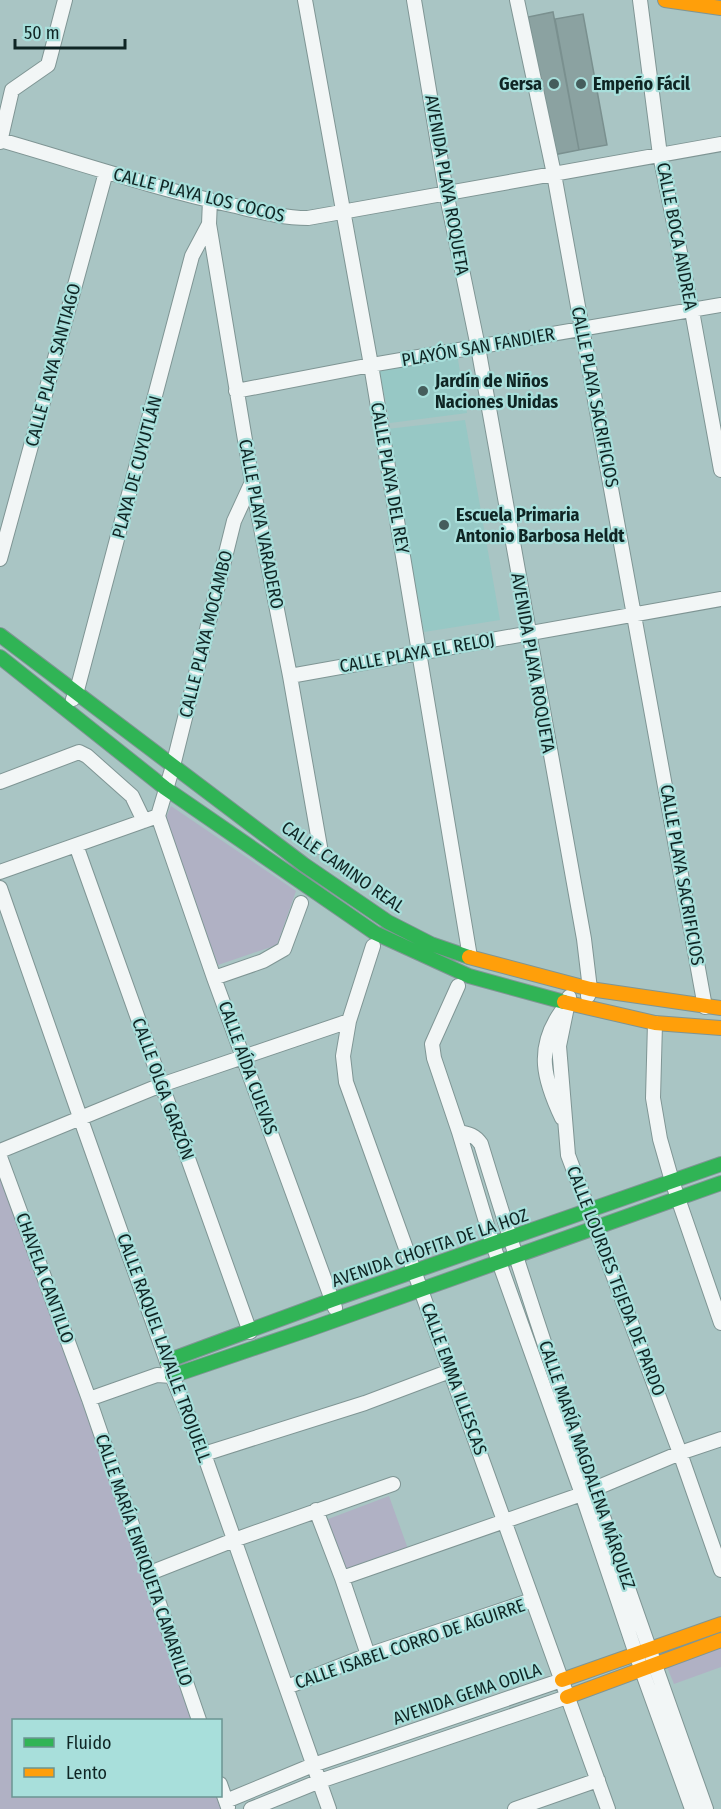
<svg xmlns="http://www.w3.org/2000/svg" width="721" height="1809" viewBox="0 0 721 1809" font-family="'Fira Sans Condensed',sans-serif">
<style>
.built{fill:#97c8c5}
.green{fill:#b0b1c4}
.building{fill:#8ba2a1;stroke:#7a908f;stroke-width:1.5}
.lines{fill:none;stroke-linecap:round;stroke-linejoin:round}
.street-casing{stroke:#7f9594;stroke-width:16}
.fast-casing{stroke:#7f9594;stroke-width:16}
.slow-casing{stroke:#7f9594;stroke-width:16}
.street{stroke:#f2f6f6;stroke-width:14}
.fast{stroke:#30b455;stroke-width:14}
.slow{stroke:#ff9f0a;stroke-width:14}
.poi-dot{fill:#455d5c;stroke:#a8dfdb;stroke-width:2}
.labels{text-anchor:middle;stroke-width:4.5;stroke-linejoin:round;paint-order:stroke}
.poi-label{font-size:18px;font-weight:bold;fill:#0f2524;stroke:#a8dfdb;text-anchor:start}
.street-label{font-size:18px;fill:#0f2524;stroke:#a8dfdb}
</style>
<rect width="100%" height="100%" fill="#a9c5c4"/>
<path class="built" d="M457 354 467 413 390 423 379 369Z
M465 420 500 620 424 632 387 429Z"/>
<path class="green" d="M171 806 296 891 277 945 218 965 165 820Z
M0 1163 191 1720H14V1796H217L221 1809H0Z
M389 1496 408 1549 342 1571 323 1521Z
M721 1647V1667L674 1684 667 1667Z"/>
<path class="building" d="M553 12 579 150 553 155 528 17Z
M583 14 607 145 579 150 555 19Z"/>
<g class="lines">
<defs>
<path id="street" d="M305 0 371 365 470 957
M414 0 446 192 478 347 584 939 590 989 588 996
M517 0 554 174 705 1007
M640 0 660 155 692 311 721 470
M0 140C77 162 153 188 231 205 257 211 282 218 308 218L721 144
M0 142 12 90 48 65 65 0
M210 200 209 224 252 482 290 676 320 847
M236 391 371 365 721 305
M0 559 106 172
M290 676 721 599
M73 699 76 694 192 256 209 224
M0 782 79 752 87 756 132 796 144 821
M158 816 214 978 335 1308
M76 845 250 1332
M0 872 158 816 173 766 234 521 252 482
M0 888 80 1117 172 1376 204 1454 329 1809
M373 946 349 1021 343 1056 346 1082 608 1809
M214 978 263 961 284 949 301 903
M458 986 432 1044 434 1058 459 1132 493 1245 582 1494 636 1654 692 1809
M569 997 559 1046 568 1155 680 1453 721 1570
M561 1012C535 1049 544 1080 562 1118
M655 1023 653 1098 660 1139 672 1181 721 1323
M459 1132C469 1134 475 1135 481 1144 549 1368 628 1589 706 1809
M0 1151 161 1085 349 1021
M0 1157 89 1399 199 1720
M89 1399 157 1375 172 1376
M204 1454 365 1403 450 1371
M316 1510 342 1578 368 1655
M150 1573 234 1540 393 1484
M342 1578 582 1494 680 1453 721 1439
M287 1687 368 1655 532 1600
M220 1784 228 1807
M226 1801 313 1765 562 1680
M251 1809 320 1781 567 1697
M515 1809 598 1780"/>
<path id="fast" d="M0 635 303 864 388 922 431 944 469 957
M0 657 165 788 375 933 469 976 564 1002
M167 1361 332 1300 721 1164
M172 1376 310 1329 721 1183"/>
<path id="slow" d="M665 0 721 8
M469 957 590 989 721 1008
M564 1002 655 1023 721 1028
M562 1680 721 1624
M567 1697 721 1640"/>
</defs>
<use href="#street" class="street-casing"/>
<use href="#fast" class="fast-casing"/>
<use href="#slow" class="slow-casing"/>
<use href="#street" class="street"/>
<use href="#fast" class="fast"/>
<use href="#slow" class="slow"/>
</g>
<g class="poi-dot">
<circle cx="554" cy="84" r="6"/>
<circle cx="581" cy="84" r="6"/>
<circle cx="423" cy="391" r="6"/>
<circle cx="444" cy="525" r="6"/>
</g>
<g class="labels">
<g class="poi-label">
<text x="542" y="90" text-anchor="end">Gersa</text>
<text x="593" y="90">Empeño Fácil</text>
<text x="435" y="387">Jardín de Niños<tspan x="435" dy="21">Naciones Unidas</tspan></text>
<text x="456" y="521">Escuela Primaria<tspan x="456" dy="21">Antonio Barbosa Heldt</tspan></text>
</g>
<g class="street-label">
<text transform="translate(447 185) rotate(80)" y="6">AVENIDA PLAYA ROQUETA</text>
<text transform="translate(199 195) rotate(14)" y="6">CALLE PLAYA LOS COCOS</text>
<text transform="translate(677 236) rotate(79)" y="6">CALLE BOCA ANDREA</text>
<text transform="translate(478 347) rotate(-10)" y="6">PLAYÓN SAN FANDIER</text>
<text transform="translate(53 365) rotate(-75)" y="6">CALLE PLAYA SANTIAGO</text>
<text transform="translate(595 397) rotate(79)" y="6">CALLE PLAYA SACRIFICIOS</text>
<text transform="translate(137 467) rotate(-75)" y="6">PLAYA DE CUYUTLÁN</text>
<text transform="translate(390 478) rotate(80)" y="6">CALLE PLAYA DEL REY</text>
<text transform="translate(261 524) rotate(79)" y="6">CALLE PLAYA VARADERO</text>
<text transform="translate(206 634) rotate(-76)" y="6">CALLE PLAYA MOCAMBO</text>
<text transform="translate(417 653) rotate(-10)" y="6">CALLE PLAYA EL RELOJ</text>
<text transform="translate(533 663) rotate(80)" y="6">AVENIDA PLAYA ROQUETA</text>
<text transform="translate(343 867) rotate(35)" y="6">CALLE CAMINO REAL</text>
<text transform="translate(682 875) rotate(80)" y="6">CALLE PLAYA SACRIFICIOS</text>
<text transform="translate(248 1068) rotate(70)" y="6">CALLE AÍDA CUEVAS</text>
<text transform="translate(163 1089) rotate(70)" y="6">CALLE OLGA GARZÓN</text>
<text transform="translate(430 1248) rotate(-19)" y="6">AVENIDA CHOFITA DE LA HOZ</text>
<text transform="translate(45 1278) rotate(70)" y="6">CHAVELA CANTILLO</text>
<text transform="translate(616 1281) rotate(69)" y="6">CALLE LOURDES TEJEDA DE PARDO</text>
<text transform="translate(164 1348) rotate(70)" y="6">CALLE RAQUEL LAVALLE TROJUELL</text>
<text transform="translate(454 1379) rotate(70)" y="6">CALLE EMMA ILLESCAS</text>
<text transform="translate(587 1465) rotate(71)" y="6">CALLE MARÍA MAGDALENA MÁRQUEZ</text>
<text transform="translate(144 1560) rotate(71)" y="6">CALLE MARÍA ENRIQUETA CAMARILLO</text>
<text transform="translate(410 1644) rotate(-19)" y="6">CALLE ISABEL CORRO DE AGUIRRE</text>
<text transform="translate(467 1694) rotate(-19)" y="6">AVENIDA GEMA ODILA</text>
</g>
</g>
<rect x="12" y="1719" width="210" height="78" fill="#a8dfdb" stroke="#6b9592" stroke-width="1.5"/>
<rect x="24" y="1738" width="30" height="9" fill="#30b455" stroke="#6b9592" stroke-width="1.5"/>
<text x="66" y="1749" font-size="18" fill="#0f2524">Fluido</text>
<rect x="24" y="1768" width="30" height="9" fill="#ff9f0a" stroke="#6b9592" stroke-width="1.5"/>
<text x="66" y="1779" font-size="18" fill="#0f2524">Lento</text>
<path d="M15 39v9h110v-9" fill="none" stroke="#0f2524" stroke-width="3"/>
<text x="24" y="39" font-size="18" fill="#0f2524" stroke="#a8dfdb" stroke-width="4.5" paint-order="stroke">50 m</text>
</svg>
